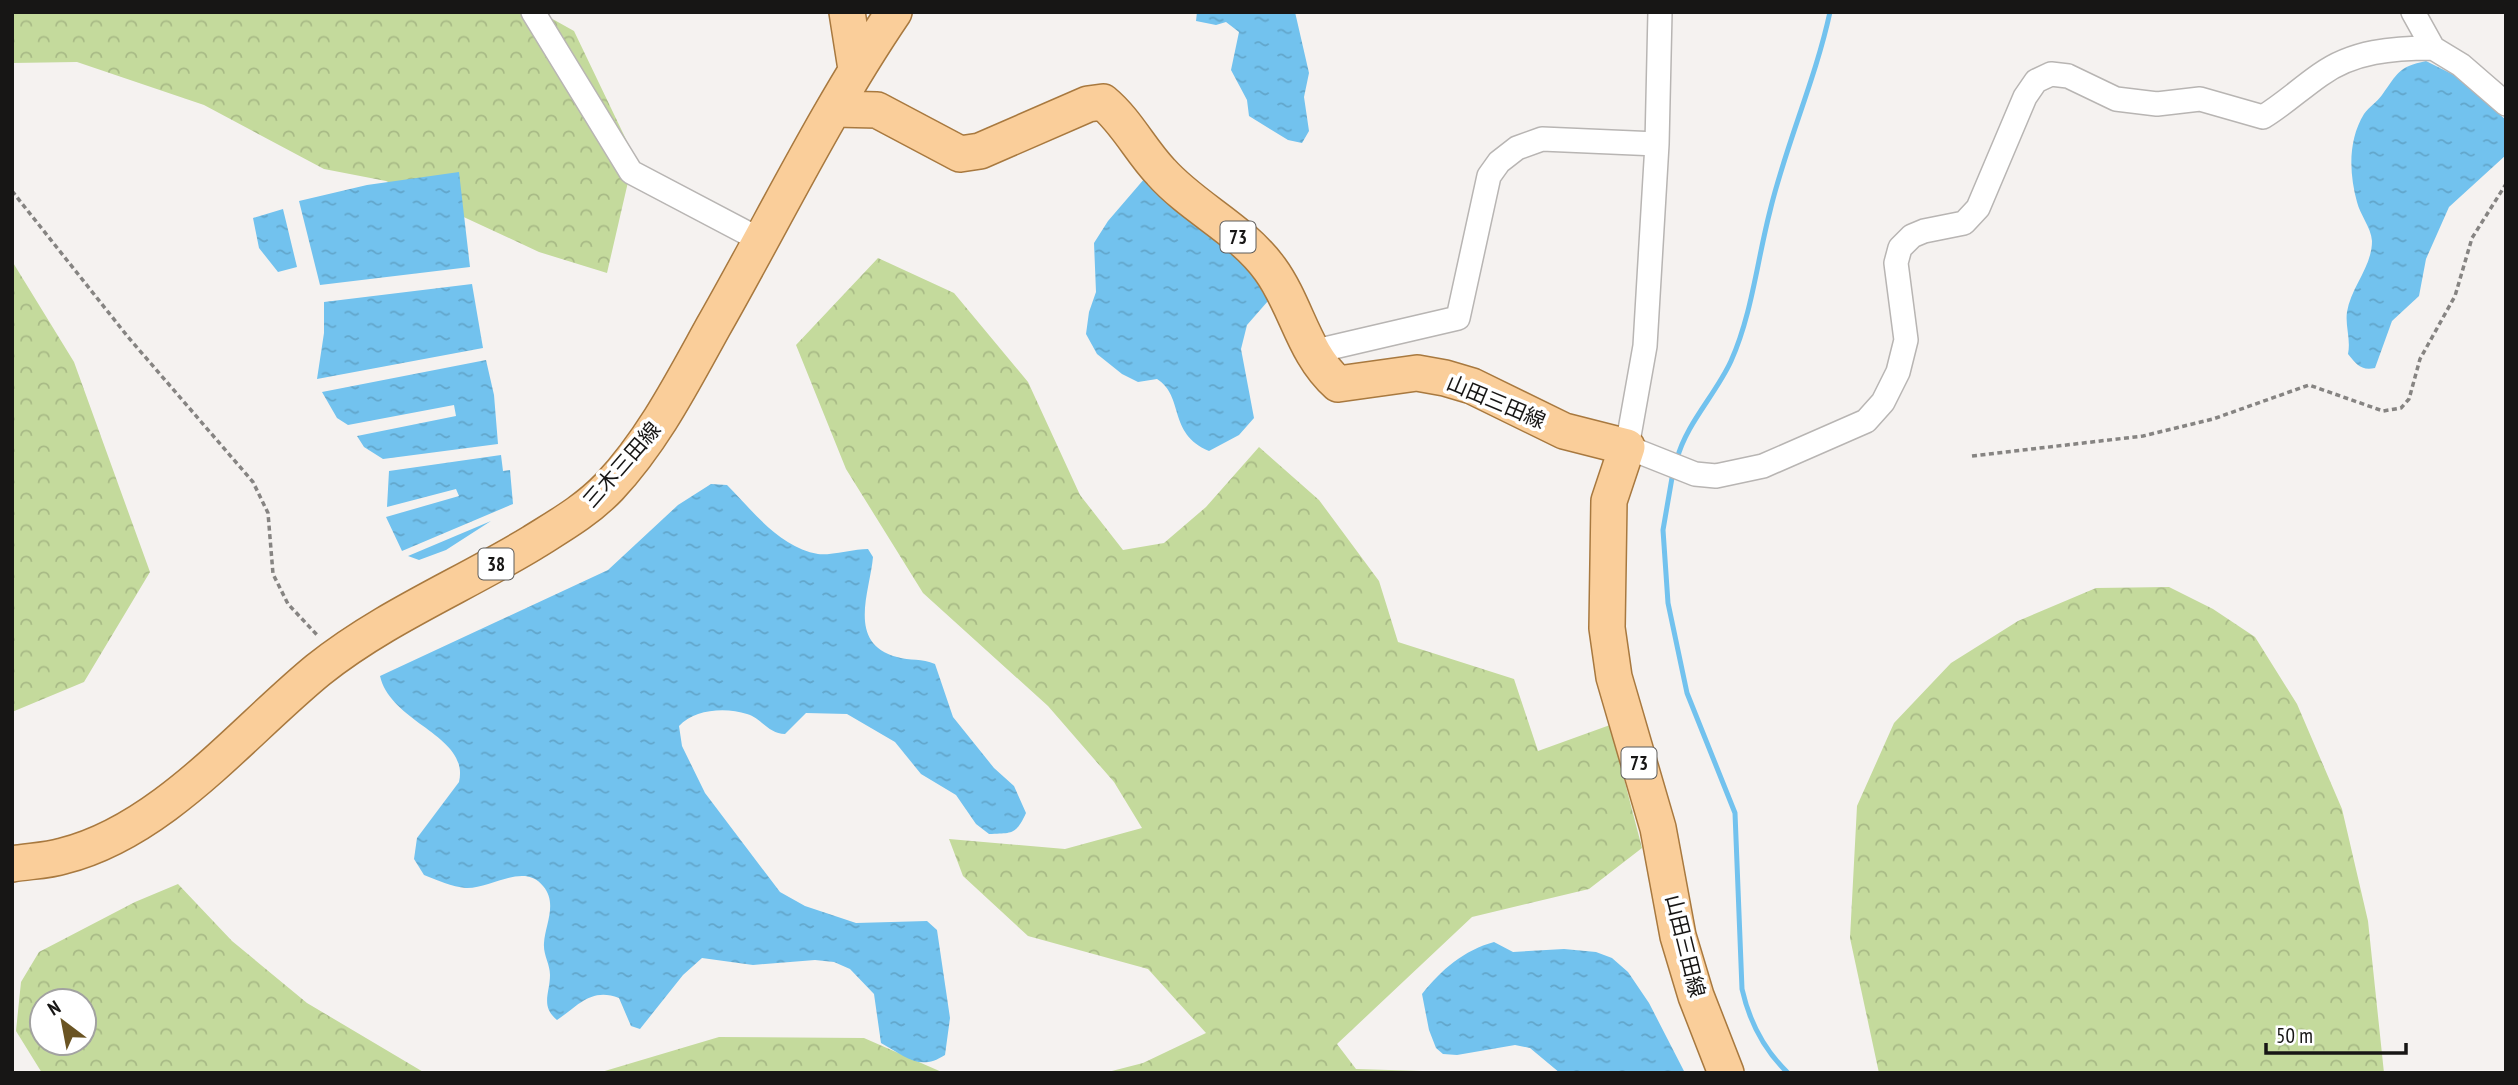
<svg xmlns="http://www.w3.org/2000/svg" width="2518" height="1085" viewBox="0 0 2518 1085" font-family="'PT Sans Narrow','Noto Sans JP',sans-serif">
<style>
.forest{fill:url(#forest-crowns);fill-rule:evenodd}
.water{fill:url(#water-ripples)}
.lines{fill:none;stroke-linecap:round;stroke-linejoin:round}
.stream{stroke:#72c2ee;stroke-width:5}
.street-casing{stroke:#b8b5b3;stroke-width:26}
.primary-casing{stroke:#a8793f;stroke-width:38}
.path{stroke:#868482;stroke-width:3.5;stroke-dasharray:5 3.5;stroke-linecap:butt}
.street{stroke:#fff;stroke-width:23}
.primary{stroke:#face9a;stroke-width:35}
.labels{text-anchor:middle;stroke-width:7;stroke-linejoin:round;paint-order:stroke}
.shield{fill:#fff;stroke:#5d5c5b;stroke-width:2}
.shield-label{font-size:19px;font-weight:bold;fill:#171615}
.street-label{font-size:21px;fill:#171615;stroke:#fff}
</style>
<defs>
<pattern id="forest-crowns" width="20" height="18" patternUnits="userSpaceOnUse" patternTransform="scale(1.75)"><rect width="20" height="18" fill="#c4da9c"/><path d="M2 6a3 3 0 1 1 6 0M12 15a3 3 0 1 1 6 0" fill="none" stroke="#a8ba86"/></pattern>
<pattern id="water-ripples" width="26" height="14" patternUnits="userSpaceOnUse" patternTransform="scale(1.75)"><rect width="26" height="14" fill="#72c2ee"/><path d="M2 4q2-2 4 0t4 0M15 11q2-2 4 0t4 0" fill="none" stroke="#62a6cb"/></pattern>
</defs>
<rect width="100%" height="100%" fill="#f5f2f0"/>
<path class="forest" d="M12 12H540L574 31 634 156 607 273 539 252 386 181 324 169 204 105 77 62 12 63Z
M878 258 954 293 1028 382 1080 495 1123 550 1164 543 1206 507 1259 447 1319 500 1379 581 1398 642 1514 679 1538 751 1610 725 1642 848 1589 889 1472 917 1337 1044 1356 1069 1489 1073H1104L1143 1063 1206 1033 1148 969 1028 936 963 876 949 839 1065 849 1142 828 1114 782 1048 706 923 593 846 469 796 345Z
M12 261 74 362 150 572 84 682 12 712Z
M2169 587 2213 609 2255 637 2297 704 2342 809 2368 921 2384 1073H1879L1850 938 1857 806 1894 723 1951 663 2018 621 2096 588Z
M178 884 232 941 307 1003 425 1073H42L16 1031 21 982 39 952 135 902ZM84 1001V1043H42V1001Z
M719 1037 864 1038 944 1073H598Z"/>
<path class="water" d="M1197 12H1295L1309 73 1304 97 1309 131 1302 143 1288 140 1249 116 1247 100 1231 70 1239 32 1226 22 1216 25 1196 21Z
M2426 61 2454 75 2506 120V155L2449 207 2426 259 2419 296 2392 321 2375 368C2361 371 2356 364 2348 354 2351 339 2345 326 2347 312 2351 287 2372 267 2372 241 2371 227 2360 215 2357 202 2349 173 2348 140 2364 114 2369 107 2377 102 2382 95 2398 73 2398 67 2426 61Z
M459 172 470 267 320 285 299 201 367 185Z
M1145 178 1246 265 1268 301 1247 325 1241 349 1254 418 1239 435 1209 451C1167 433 1185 397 1157 379L1138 382 1122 374 1097 354 1086 334 1089 312 1096 292 1094 243 1108 221Z
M283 209 297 267 278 272 259 248 253 218Z
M472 284 483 348 317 379 324 333V302Z
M486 360 494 395 498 444 383 459 364 447 357 436 456 416 454 405 348 425 337 418 322 392Z
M501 455 503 471 510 470 513 504 402 551 386 517 459 496 456 489 387 507 389 471Z
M711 484 727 485C753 511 779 547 818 554 828 556 854 549 868 549L873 557C870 592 846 643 897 657 910 661 922 658 935 664L953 717 994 768 1014 786 1026 813C1016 835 1012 833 989 834L976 824 956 795 921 774 895 742 847 714 806 713 785 734C769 734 761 718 747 714 726 707 694 709 679 726L682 746 705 793 780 892 805 906 856 923 927 921 937 930 950 1018 945 1055C919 1072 905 1056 881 1043L874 994 850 969 834 962 815 960 753 965 702 958 683 975 640 1029 631 1026 619 998C591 987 578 1006 557 1020 540 1006 550 993 550 975 550 964 543 955 544 943 545 925 558 903 543 886 524 862 491 889 466 888 452 887 437 880 424 875L414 859 417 838 459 782C470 735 391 724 380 676L608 570 678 505Z
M491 521 446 550 419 560 408 556Z
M1494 942 1513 952 1564 949 1596 952 1612 958 1628 972 1649 1003 1685 1073H1560L1530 1048 1515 1045 1457 1055 1443 1054 1436 1048 1429 1030 1422 994C1441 970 1464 950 1494 942Z"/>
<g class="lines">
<path class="stream" d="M1677 459C1686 424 1716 394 1731 361 1752 314 1757 261 1770 211 1786 144 1815 81 1830 12
M1673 472 1663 530 1668 603 1687 693 1735 813 1742 989C1749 1020 1764 1050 1788 1073"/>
<defs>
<path id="street" d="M533 12 631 172 762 241
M1660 12 1657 144 1645 346 1627 447 1695 474 1716 476 1763 466 1866 421 1883 402 1898 372 1906 340 1896 263 1900 248 1912 236 1924 231 1964 223 1978 208 2025 97 2036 81 2051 74 2068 76 2116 99 2157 104 2200 99 2263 117C2284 104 2300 89 2320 75 2353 51 2393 48 2433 48
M2413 12 2433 48 2461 65 2506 104
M1312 352 1458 318 1489 176 1499 162 1517 148 1542 139 1657 144"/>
<path id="primary" d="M847 12 856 69
M835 109 877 110 960 154 980 151 1088 104 1103 102C1127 122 1140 150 1161 172 1193 208 1241 229 1270 269 1297 306 1303 353 1338 384L1417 373 1445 378 1472 386 1564 431 1627 447 1609 501 1607 628 1614 677 1658 828 1678 936 1696 996 1726 1073
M12 864C29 861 47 861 63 856 163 831 240 734 318 670 383 618 461 586 532 543 559 526 586 511 609 487 653 440 682 383 713 327 773 222 826 112 894 12"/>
</defs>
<use href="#street" class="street-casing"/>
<use href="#primary" class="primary-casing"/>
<path class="path" d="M12 191 128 337 253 482 268 513 273 574 288 604 318 636
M1972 456 2143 436 2213 419 2309 385 2383 411 2401 408 2409 399 2420 359 2455 296 2472 238 2506 184"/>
<use href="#street" class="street"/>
<use href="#primary" class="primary"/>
</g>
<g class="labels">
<g class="shield">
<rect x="1220.5" y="221.5" width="35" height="31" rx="5"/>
<rect x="478.5" y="548.5" width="35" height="31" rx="5"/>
<rect x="1621.5" y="747.5" width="35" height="31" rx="5"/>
</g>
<g class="shield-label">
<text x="1238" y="244">73</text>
<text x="496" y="571">38</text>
<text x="1639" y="770">73</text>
</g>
<g class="street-label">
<text transform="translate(1496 402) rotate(23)" y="7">山田三田線</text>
<text transform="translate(622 465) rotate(-49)" y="7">三木三田線</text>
<text transform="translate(1685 946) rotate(76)" y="7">山田三田線</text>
</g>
</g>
<rect width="2518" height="1085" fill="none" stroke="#171615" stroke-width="28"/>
<g transform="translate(63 1022) rotate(328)"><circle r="33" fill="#ffffff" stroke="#a2a2a1" stroke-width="2"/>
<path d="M0-5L12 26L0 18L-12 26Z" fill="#6a5423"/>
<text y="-10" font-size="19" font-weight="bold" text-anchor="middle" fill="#171615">N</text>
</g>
<path d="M2266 1043v10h140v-10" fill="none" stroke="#171615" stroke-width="3.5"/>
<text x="2276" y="1043" font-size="21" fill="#171615" stroke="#ffffff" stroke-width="5" paint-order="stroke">50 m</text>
</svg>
